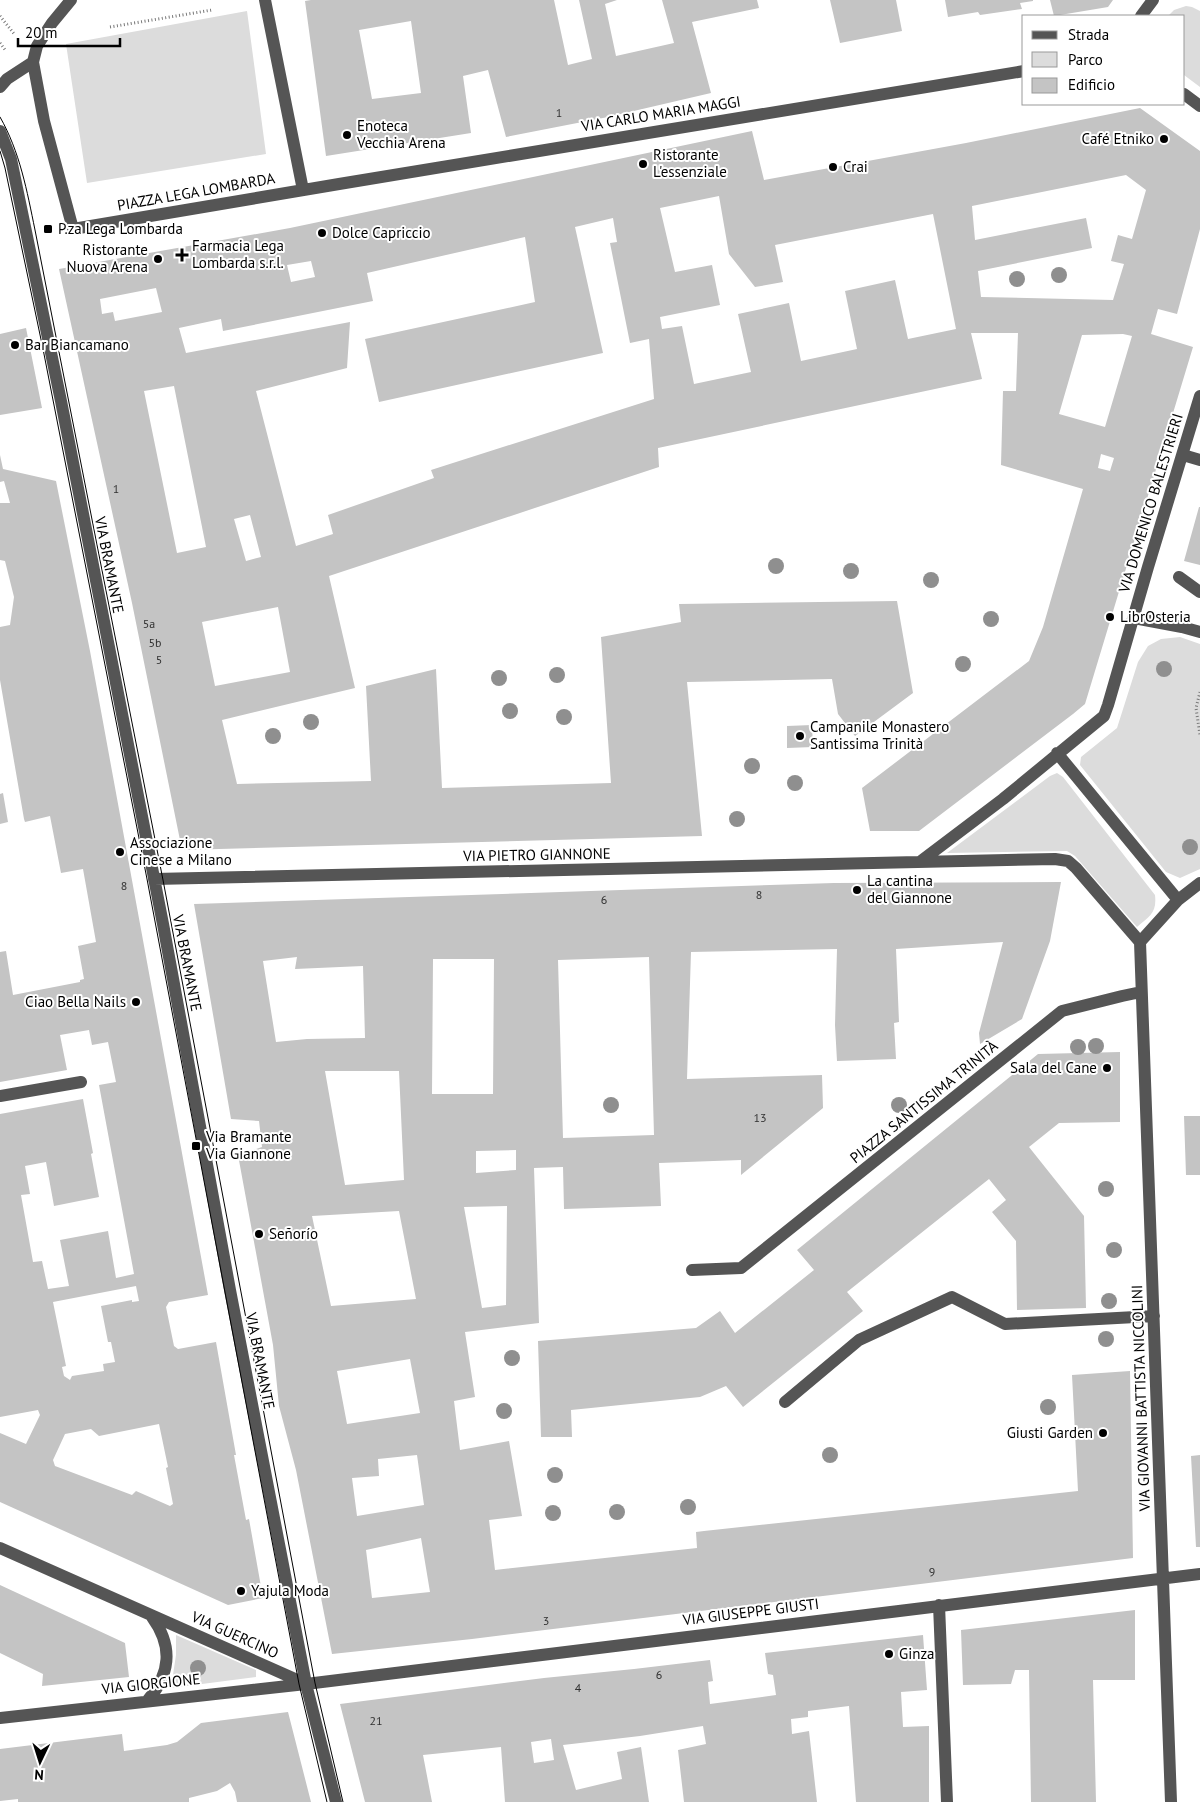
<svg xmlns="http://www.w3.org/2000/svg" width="1200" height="1802" viewBox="0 0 1200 1802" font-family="'PT Sans',sans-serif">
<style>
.green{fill:#dcdcdc}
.building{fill:#c4c4c4;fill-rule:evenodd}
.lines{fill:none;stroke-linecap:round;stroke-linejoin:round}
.path{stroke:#777;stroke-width:3;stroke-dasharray:1 2.5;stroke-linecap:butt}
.minor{stroke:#555;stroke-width:12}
.tram{stroke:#000;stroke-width:1}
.tree{fill:#8f8f8f}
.poi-dot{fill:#000;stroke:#fff;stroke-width:2}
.labels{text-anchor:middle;stroke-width:4;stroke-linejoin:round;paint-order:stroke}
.number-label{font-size:12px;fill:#313131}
.street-label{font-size:15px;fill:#000;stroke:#fff}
.poi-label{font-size:15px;fill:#000;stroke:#fff;text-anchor:start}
</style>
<rect width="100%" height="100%" fill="#fff"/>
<path class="green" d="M1186 6 1192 7 1200 11V87L1184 75V16H1168L1174 10Z
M247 11 266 154 87 183 66 44Z
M1180 637 1200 644V869L1180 878 1166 872 1080 765 1081 757 1117 728 1138 662 1148 646 1161 639Z
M1057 773 1063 777 1155 895C1157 913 1150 916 1137 927L1075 856 1067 851 947 853 1050 776Z
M176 1635 256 1670V1677L171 1688 176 1655Z"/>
<path class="building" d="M311 0H554L568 65 592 59 579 0H617L605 4 616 56 674 43 662 0H757L759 8 692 22 711 93 608 117 506 137 488 70 463 76 471 133 326 156 305 1ZM411 21 421 93 372 99 359 30Z
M830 0H896L902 31 840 43Z
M945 0H1033V1L1020 3 1022 9 980 15 978 12 948 17Z
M1050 0H1113L1108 7 1054 16Z
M1140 108 1200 151V229L1177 314 1158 309 1151 334 1193 347 1085 704 1073 714 919 831H870L862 788 1029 661 1043 627 1083 489 1001 465 1003 391H1016L1018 333H971L982 379 658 448 659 467 329 576 355 688 222 720 237 784 371 781 366 686 436 669 442 788 611 783 601 637 681 622 679 604 897 601 913 693 855 736 838 714 832 679 687 682 702 836 182 850 132 603 59 269 290 228 752 131 764 180 966 143ZM1126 175 1146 190 1132 239 1118 235 1111 261 1124 264 1113 300 981 297 978 271 1092 248 1086 218 975 240 972 206ZM719 196 729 254 755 287 783 282 775 245 933 214 956 329 908 339 895 280 845 291 857 349 801 361 789 303 738 314 751 372 694 384 682 326 662 329 660 317 720 305 712 265 675 272 660 208ZM613 218 617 242 610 243 630 343 649 339 654 399 431 470 434 478 328 515 333 534 296 546 256 391 347 368 350 322 186 353 179 328 221 319 223 331 373 301 367 273 525 237 535 302 365 339 379 402 603 353 575 227ZM311 261 315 277 291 282 287 265ZM156 288 162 312 115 321 113 312 102 314 100 299ZM1123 334 1132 336 1105 427 1059 414 1082 335ZM174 386 206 547 177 553 144 391ZM1101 454 1114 458 1110 471 1098 468ZM250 515 261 557 246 561 234 519ZM278 607 290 672 215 686 202 622Z
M26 328 42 408 0 415V334Z
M0 455 3 469 56 481 90 651 208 1295 169 1302 166 1307 174 1346 178 1349 216 1342 236 1455H234L246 1520 249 1519 263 1598 228 1605 0 1502V1433L26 1444 40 1415 38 1410 0 1417V1114L83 1099 93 1153 91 1154 99 1197 54 1206 46 1162 25 1166 30 1194 21 1195 33 1262 42 1261 48 1289 69 1286 60 1240 108 1231 116 1278 134 1274 99 1085 116 1082 108 1042 92 1045 89 1030 60 1035 67 1070 0 1082V952L6 951 13 995 80 982V980L84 979 78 946 96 942 83 869 61 873 50 816 25 822 24 819 0 680V627L10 625 14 597 5 561 0 560V503H10L4 481 0 482ZM136 1286 139 1301 132 1302V1300L101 1306 108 1342H111L115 1362 103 1364 104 1371 72 1376 70 1380 64 1376 62 1367 66 1366 53 1302ZM159 1424 168 1467 166 1468 173 1504 170 1506 136 1491 132 1495 55 1466 53 1460 65 1434 91 1429 99 1436Z
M1199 507H1200V565L1184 561Z
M812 725 813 747 787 748V726Z
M3 793 8 822 0 824V794Z
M1061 882 1050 941 1022 1019 980 1044 979 1033 1003 942 896 949 899 1022 894 1023 896 1059 837 1061 835 1025 837 949 691 952 687 1079 822 1075 823 1108 741 1175V1160L659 1163 661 1206 564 1209 563 1167 534 1168 539 1323 465 1332 475 1397 454 1401 460 1450 509 1441 522 1516 489 1520 495 1570 697 1548 696 1532 704 1531 1078 1491 1072 1375 1130 1371 1133 1558 472 1639 332 1654 296 1470 279 1406 273 1345 238 1155 262 1147 259 1121 231 1119 194 904 834 883ZM297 957 295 969 363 966 365 1038 307 1039 276 1042 263 961ZM649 957 654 1135 563 1138 558 960ZM433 959H494L493 1094H432ZM325 1071H399L404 1180 345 1185ZM516 1150V1170L476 1173V1151ZM507 1206 506 1305 482 1308 464 1207ZM399 1211 416 1299 331 1306 312 1216ZM410 1359 420 1413 347 1424 337 1371ZM417 1455 424 1505 357 1516 352 1478 379 1476 378 1459ZM421 1538 430 1592 372 1598 366 1550Z
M1120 1052V1122L1059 1123 1029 1147 1084 1216 1086 1308 1017 1310 1016 1241 992 1212 1006 1200 989 1179 847 1292 863 1311 743 1407 726 1386 700 1397 571 1410 572 1437H541L538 1341 696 1328 720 1311 735 1333 814 1270 797 1250 1038 1054Z
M1184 1116H1200V1175H1186Z
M1200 1455V1547H1196L1191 1456Z
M0 1585 125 1643 129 1677 42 1686 43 1674 0 1653Z
M1135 1610V1680H1093L1096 1802H1031L1029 1670H1015L1011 1684 963 1685 961 1630Z
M923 1635 927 1690 901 1692 903 1727 929 1726V1802H856L849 1706 808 1711V1717L791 1719 792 1734 809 1731 817 1802H684L678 1750 706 1744 703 1726 640 1736 563 1745 576 1790 622 1779 617 1752 641 1747 649 1802H505L501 1747 423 1755 432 1802H365L340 1704 544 1678 634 1669 710 1660 713 1681 708 1682 710 1704 776 1695 773 1675 768 1674 765 1653ZM551 1739 554 1760 534 1763 531 1742Z
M288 1712 311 1802H237L235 1792 230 1783 217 1791 189 1798V1802H18V1799L0 1801V1749L122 1734 124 1751 167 1745 177 1742 201 1723Z"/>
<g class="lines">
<path class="path" d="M0 16 15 35
M110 27 212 10
M0 43 6 51
M1200 692 1196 708 1200 735"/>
<path class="minor" d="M265 0 303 190
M1141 16 1153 0
M33 62 44 121 73 229 339 184 1024 71
M0 87 7 79 33 62 37 46 52 23 71 0
M1184 94 1200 106
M0 131 11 159 61 401 163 924 230 1290 306 1684 336 1802
M1183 455 1200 460
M1179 577 1200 592
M1134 618 1182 627 1200 632
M1057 753 1178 900
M921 861 1003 799 1104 716 1108 705 1148 567 1200 396
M154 879 1055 859 1068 861 1076 868 1140 942 1171 1802
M1140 942 1178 900 1200 883
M0 1096 81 1082
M692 1270 741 1268 1062 1011 1122 996 1141 992
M785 1402 859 1340 952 1297 1005 1324 1154 1316
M0 1548 304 1683
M939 1605 947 1802
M148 1700C171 1673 173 1646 152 1617
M0 1718 306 1684 1200 1574"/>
<path class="tram" d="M0 117C20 152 27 191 35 230L163 880 315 1683 343 1802
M0 151 5 168 43 349 147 879 299 1684 327 1802"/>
</g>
<g class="tree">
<circle cx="1059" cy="275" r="8"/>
<circle cx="1017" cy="279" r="8"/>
<circle cx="776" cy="566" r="8"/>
<circle cx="851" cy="571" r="8"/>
<circle cx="931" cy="580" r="8"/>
<circle cx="991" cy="619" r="8"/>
<circle cx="963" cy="664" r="8"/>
<circle cx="1164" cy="669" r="8"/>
<circle cx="557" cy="675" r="8"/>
<circle cx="499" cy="678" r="8"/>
<circle cx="510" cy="711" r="8"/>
<circle cx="564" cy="717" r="8"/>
<circle cx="311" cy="722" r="8"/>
<circle cx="273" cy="736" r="8"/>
<circle cx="752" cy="766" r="8"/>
<circle cx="795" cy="783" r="8"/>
<circle cx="737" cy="819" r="8"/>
<circle cx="1190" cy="847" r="8"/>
<circle cx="1096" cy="1046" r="8"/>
<circle cx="1078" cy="1047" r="8"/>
<circle cx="611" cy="1105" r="8"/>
<circle cx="899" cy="1105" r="8"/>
<circle cx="1106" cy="1189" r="8"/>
<circle cx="1114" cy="1250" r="8"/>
<circle cx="1109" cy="1301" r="8"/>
<circle cx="1106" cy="1339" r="8"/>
<circle cx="512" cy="1358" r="8"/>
<circle cx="1048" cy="1407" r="8"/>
<circle cx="504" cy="1411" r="8"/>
<circle cx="830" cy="1455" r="8"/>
<circle cx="555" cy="1475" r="8"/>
<circle cx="688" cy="1507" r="8"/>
<circle cx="617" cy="1512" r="8"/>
<circle cx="553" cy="1513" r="8"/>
<circle cx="198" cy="1668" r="8"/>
</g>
<g class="poi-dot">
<circle cx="347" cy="135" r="5"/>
<circle cx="1164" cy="139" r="5"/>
<circle cx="643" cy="164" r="5"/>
<circle cx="833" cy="167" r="5"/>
<rect x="43" y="224" width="10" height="10" rx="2.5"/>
<circle cx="322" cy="233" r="5"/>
<path d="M179.5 247.5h5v5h5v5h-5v5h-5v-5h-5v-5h5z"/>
<circle cx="158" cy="259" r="5"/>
<circle cx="15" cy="345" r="5"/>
<circle cx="1110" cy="617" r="5"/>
<circle cx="800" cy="736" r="5"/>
<circle cx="120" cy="852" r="5"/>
<circle cx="857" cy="890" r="5"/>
<circle cx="136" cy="1002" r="5"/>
<circle cx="1107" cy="1068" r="5"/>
<rect x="191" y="1141" width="10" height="10" rx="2.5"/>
<circle cx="259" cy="1234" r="5"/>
<circle cx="1103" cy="1433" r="5"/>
<circle cx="241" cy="1591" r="5"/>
<circle cx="889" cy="1654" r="5"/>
</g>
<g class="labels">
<g class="number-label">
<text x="559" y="117">1</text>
<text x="116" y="493">1</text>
<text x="149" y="628">5a</text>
<text x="155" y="647">5b</text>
<text x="159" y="664">5</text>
<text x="124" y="890">8</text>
<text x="759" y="899">8</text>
<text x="604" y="904">6</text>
<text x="760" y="1122">13</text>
<text x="932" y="1576">9</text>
<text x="546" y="1625">3</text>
<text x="659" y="1679">6</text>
<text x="578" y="1692">4</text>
<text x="376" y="1725">21</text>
</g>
<g class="street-label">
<text transform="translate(661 114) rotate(-9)" y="5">VIA CARLO MARIA MAGGI</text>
<text transform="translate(196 192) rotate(-10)" y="5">PIAZZA LEGA LOMBARDA</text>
<text transform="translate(1151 503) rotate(-73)" y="5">VIA DOMENICO BALESTRIERI</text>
<text transform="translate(109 565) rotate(79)" y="5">VIA BRAMANTE</text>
<text transform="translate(537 855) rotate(-1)" y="5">VIA PIETRO GIANNONE</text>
<text transform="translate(187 963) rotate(79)" y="5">VIA BRAMANTE</text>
<text transform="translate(924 1102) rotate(-39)" y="5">PIAZZA SANTISSIMA TRINITÀ</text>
<text transform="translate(260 1361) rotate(79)" y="5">VIA BRAMANTE</text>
<text transform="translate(1141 1398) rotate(-92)" y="5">VIA GIOVANNI BATTISTA NICCOLINI</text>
<text transform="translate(751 1612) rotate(-7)" y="5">VIA GIUSEPPE GIUSTI</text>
<text transform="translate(235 1635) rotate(24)" y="5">VIA GUERCINO</text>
<text transform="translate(151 1684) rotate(-6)" y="5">VIA GIORGIONE</text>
</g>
<g class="poi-label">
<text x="357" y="131">Enoteca<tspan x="357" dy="17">Vecchia Arena</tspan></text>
<text x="1154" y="144" text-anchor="end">Café Etniko</text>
<text x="653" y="160">Ristorante<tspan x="653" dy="17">L'essenziale</tspan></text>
<text x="843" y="172">Crai</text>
<text x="58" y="234">P.za Lega Lombarda</text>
<text x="332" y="238">Dolce Capriccio</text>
<text x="192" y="251">Farmacia Lega<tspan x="192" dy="17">Lombarda s.r.l.</tspan></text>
<text x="148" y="255" text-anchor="end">Ristorante<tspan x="148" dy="17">Nuova Arena</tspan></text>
<text x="25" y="350">Bar Biancamano</text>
<text x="1120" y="622">LibrOsteria</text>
<text x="810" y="732">Campanile Monastero<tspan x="810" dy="17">Santissima Trinità</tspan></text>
<text x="130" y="848">Associazione<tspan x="130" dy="17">Cinese a Milano</tspan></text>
<text x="867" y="886">La cantina<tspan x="867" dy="17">del Giannone</tspan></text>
<text x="126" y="1007" text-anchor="end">Ciao Bella Nails</text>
<text x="1097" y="1073" text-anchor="end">Sala del Cane</text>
<text x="206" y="1142">Via Bramante<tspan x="206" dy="17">Via Giannone</tspan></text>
<text x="269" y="1239">Señorío</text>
<text x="1093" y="1438" text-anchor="end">Giusti Garden</text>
<text x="251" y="1596">Yajula Moda</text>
<text x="899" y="1659">Ginza</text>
</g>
</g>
<rect x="1022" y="15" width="162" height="90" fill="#ffffff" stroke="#999999"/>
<rect x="1032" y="31" width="25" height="8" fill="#555555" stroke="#999999"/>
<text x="1068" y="40" font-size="15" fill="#000000">Strada</text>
<rect x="1032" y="52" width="25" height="15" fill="#dcdcdc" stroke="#999999"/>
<text x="1068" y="65" font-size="15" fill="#000000">Parco</text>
<rect x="1032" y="78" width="25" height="15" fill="#c4c4c4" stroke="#999999"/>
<text x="1068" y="90" font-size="15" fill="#000000">Edificio</text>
<g transform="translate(40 1762) rotate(184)" stroke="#ffffff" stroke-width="4" paint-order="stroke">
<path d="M0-4L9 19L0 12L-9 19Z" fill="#000000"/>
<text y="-8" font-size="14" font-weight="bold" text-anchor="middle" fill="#000000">N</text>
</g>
<path d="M18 38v8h102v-8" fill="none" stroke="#000000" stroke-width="2.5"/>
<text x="25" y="38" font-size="15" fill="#000000" stroke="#ffffff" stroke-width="4" paint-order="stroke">20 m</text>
</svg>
